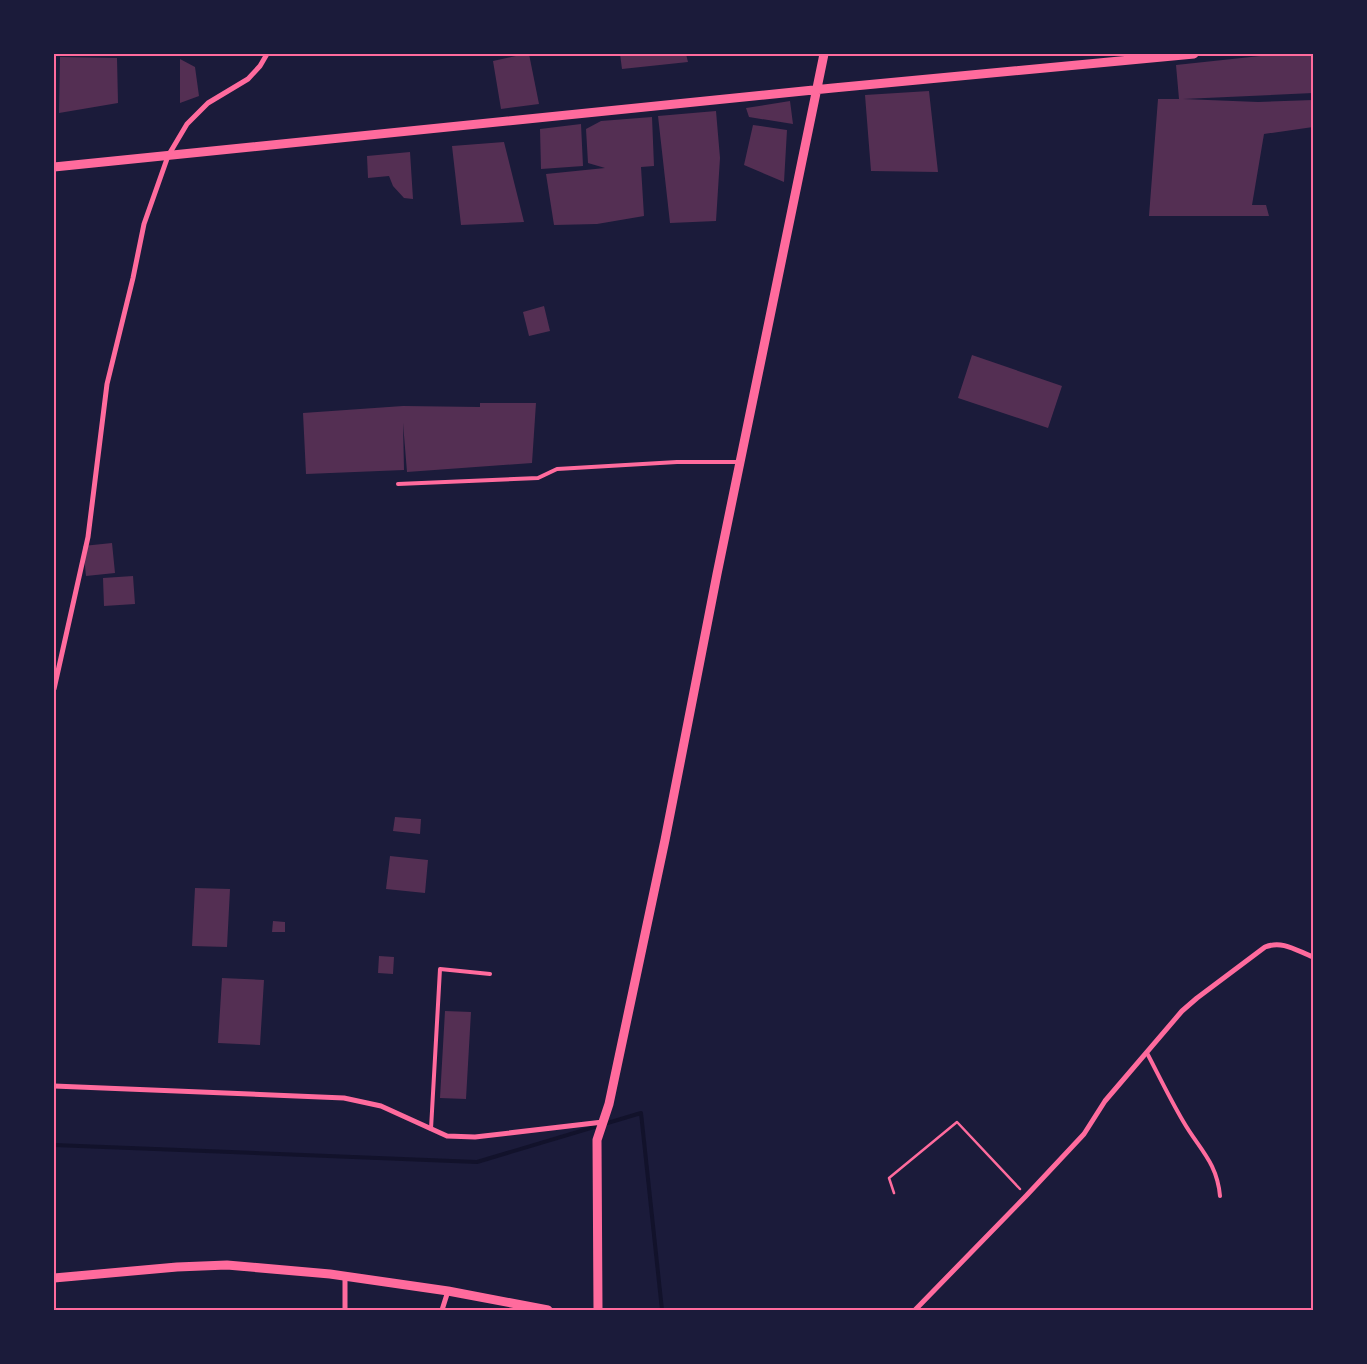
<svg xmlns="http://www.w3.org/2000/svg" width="1367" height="1364" viewBox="0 0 1367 1364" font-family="'PT Sans',sans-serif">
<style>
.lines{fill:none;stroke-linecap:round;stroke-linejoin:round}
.stream{stroke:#12122b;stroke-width:4}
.building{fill:#542f53}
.path{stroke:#ff6b9d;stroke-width:2.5}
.service{stroke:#ff6b9d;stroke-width:4}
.minor{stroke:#ff6b9d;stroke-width:5}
.tertiary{stroke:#ff6b9d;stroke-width:9}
.neatline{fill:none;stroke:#ff6b9d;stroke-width:2}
</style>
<rect width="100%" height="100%" fill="#1b1b3a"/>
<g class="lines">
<path class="stream" d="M54 1145 477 1162 641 1113 662 1310"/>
</g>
<path class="building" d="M525 54H529L539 104 501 109 493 61Z
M620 54H686L688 62 622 69Z
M1280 54H1313V93L1183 99 1258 102 1313 100V127L1264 134 1252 205H1266L1269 216H1149L1158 99H1179L1176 65Z
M54 56H56V93H54Z
M60 57 117 58 118 103 59 113Z
M180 59 195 67 199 96 180 103Z
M929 91 938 172 871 171 865 95Z
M790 101 793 124 749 117 746 108Z
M716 111 720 158 716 221 670 223 658 116Z
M652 117 654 166 641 167 644 216 597 224 554 225 546 174 605 168 588 163 586 129 601 121Z
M581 124 583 166 541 169 540 129Z
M753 125 787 130 784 182 744 165Z
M504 142 524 222 461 225 452 146Z
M410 152 413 199 404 198 393 186 389 176 368 178 367 156Z
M544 306 550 331 529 336 523 312Z
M972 355 1062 386 1048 428 958 398Z
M480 403H536L532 463 407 472 403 423 404 470 306 474 303 413 403 406 480 407Z
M112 543 115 573 86 576 83 546Z
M133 576 135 604 104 606 103 578Z
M395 817 421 819 420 834 393 831Z
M390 856 428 860 425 893 386 889Z
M195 888 230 889 227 947 192 946Z
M273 921 285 922V932H272Z
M379 956 394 957 393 974 378 973Z
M222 978 264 980 260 1045 218 1043Z
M445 1011 471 1012 466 1099 440 1098Z"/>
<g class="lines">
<path class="path" d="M894 1193 889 1178 957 1122 1020 1189"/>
<path class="service" d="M398 484 538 478 557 469 677 462H739
M1147 1053C1159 1076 1170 1099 1183 1121 1199 1149 1217 1162 1220 1196
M431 1129 440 969 490 974"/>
<path class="minor" d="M54 689 88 537 107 384 133 278 144 224 168 156 187 124 208 103 248 79 260 66 267 54
M54 1086 344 1098 381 1106 447 1136 475 1137 603 1122
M345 1277V1310
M442 1310 448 1291
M915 1310 1026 1196 1084 1134 1105 1101 1182 1011 1197 998 1265 947C1283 940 1297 951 1313 957"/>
<path class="tertiary" d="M54 167 833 88 1194 54
M54 1278 177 1267 227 1265 330 1274 448 1291 548 1310
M598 1310 597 1140 609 1104 665 840 717 574 824 54"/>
</g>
<rect width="1367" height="1364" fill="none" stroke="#1b1b3a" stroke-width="110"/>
<rect x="55" y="55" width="1257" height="1254" class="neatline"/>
</svg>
